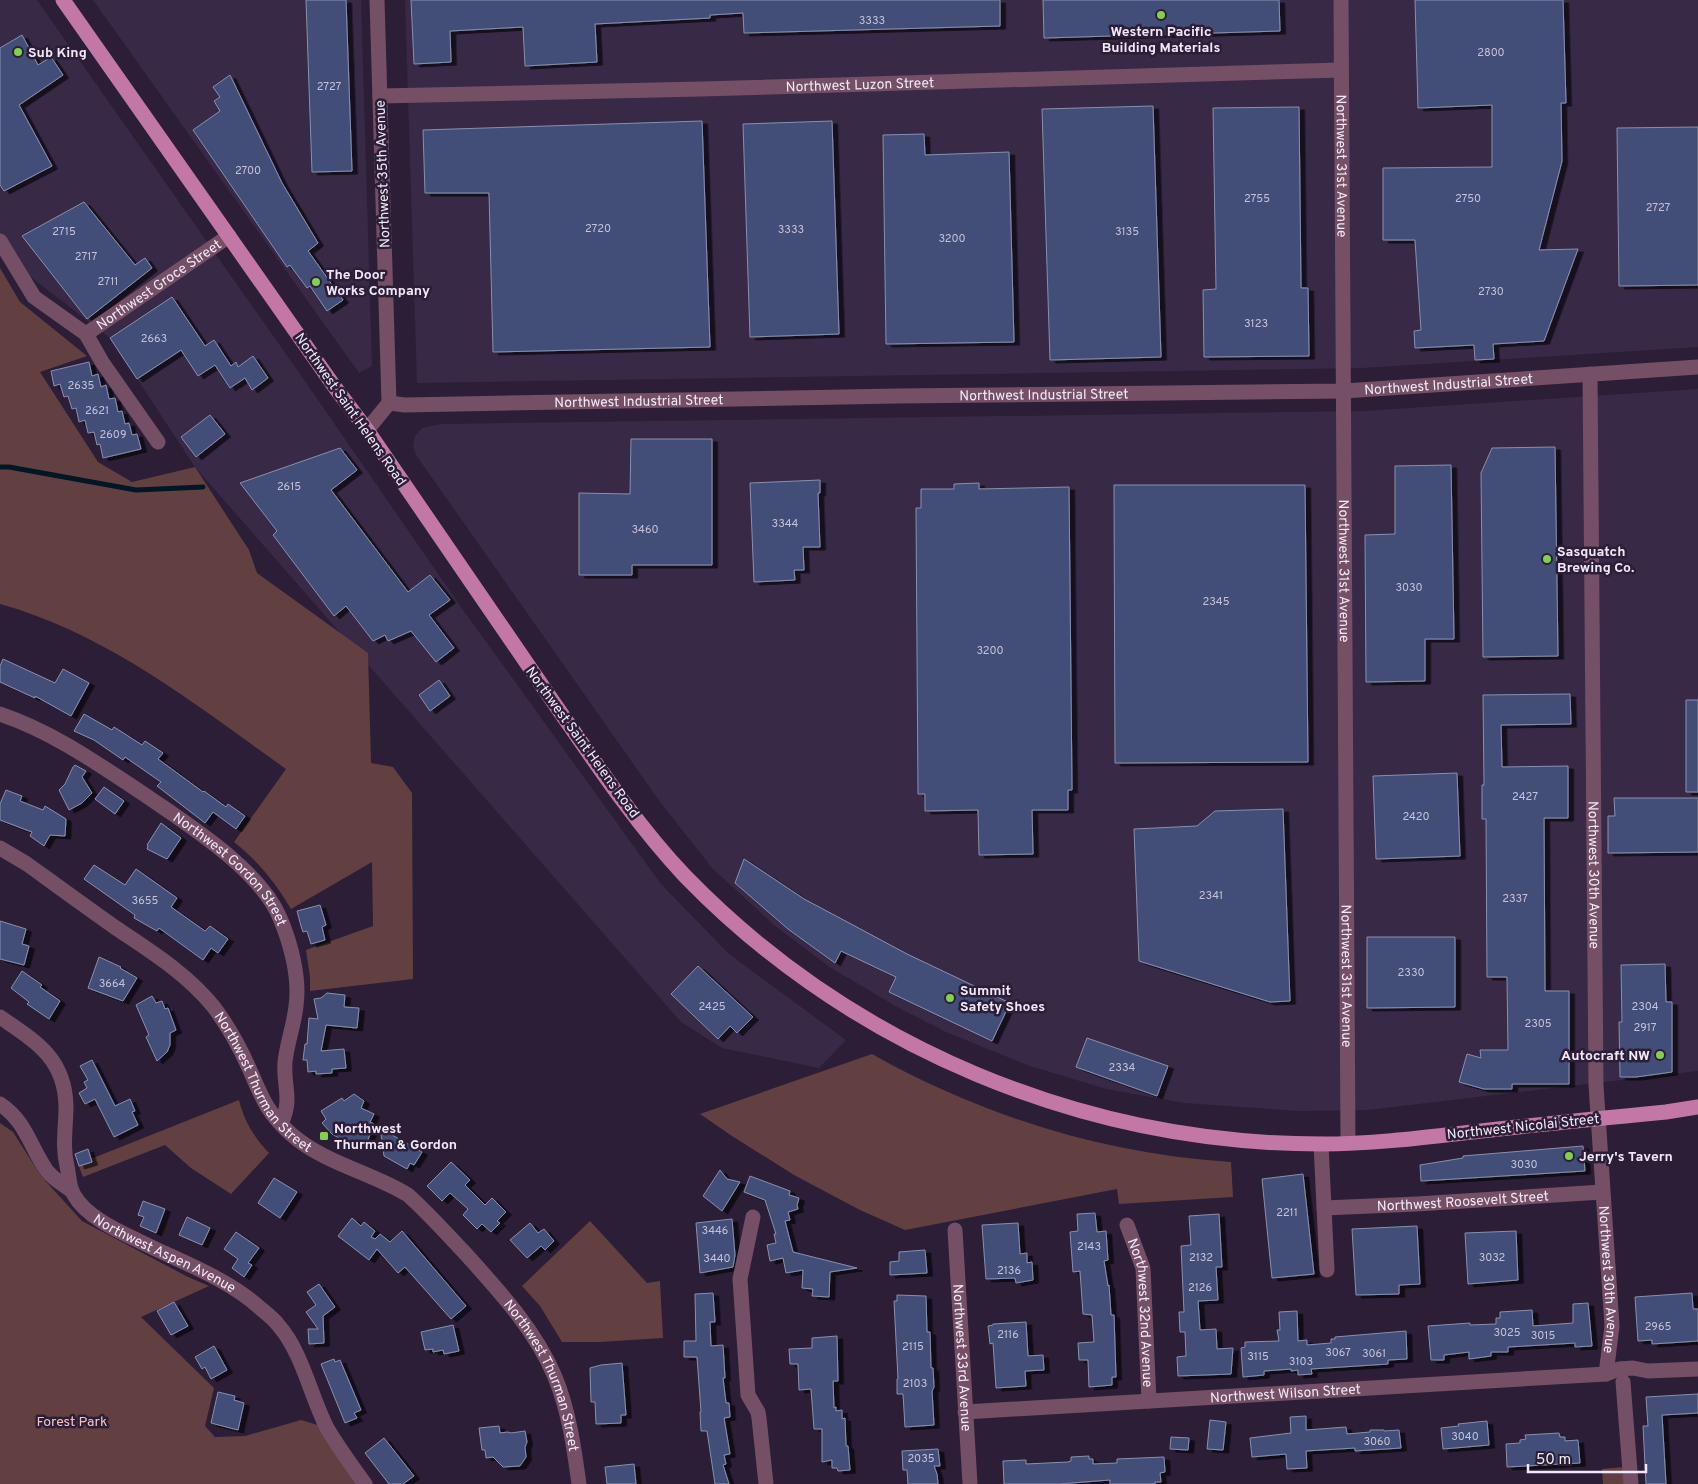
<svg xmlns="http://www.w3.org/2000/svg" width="1698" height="1484" viewBox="0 0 1698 1484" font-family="Overpass,sans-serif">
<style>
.built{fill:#382946}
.green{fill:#624041}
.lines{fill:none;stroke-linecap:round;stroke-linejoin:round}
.stream{stroke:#001725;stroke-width:5}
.building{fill:#434d78;stroke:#8890ae;filter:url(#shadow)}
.minor{stroke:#744f66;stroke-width:15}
.major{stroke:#c377a7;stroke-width:15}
.poi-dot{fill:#83d04f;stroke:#2b1e36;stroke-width:2}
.labels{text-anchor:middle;stroke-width:5;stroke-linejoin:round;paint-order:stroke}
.number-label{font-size:11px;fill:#c5c1d8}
.poi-label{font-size:14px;font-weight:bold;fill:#f0e8f8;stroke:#2b1e36;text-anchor:start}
.street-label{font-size:14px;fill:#f0e8f8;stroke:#2b1e36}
.park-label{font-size:14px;fill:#f7c1c3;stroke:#2b1e36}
</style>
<defs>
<filter id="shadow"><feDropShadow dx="5.5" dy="3" stdDeviation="0" flood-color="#0009"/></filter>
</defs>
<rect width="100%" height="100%" fill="#2b1e36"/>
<path class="built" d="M0 0H37L307 384 461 607 661 884 729 954 846 1040 819 1068 722 1048 681 1022 195 467 111 339 14 264 0 243Z
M93 0H361L372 366 359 373Z
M405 0H1698V347L1362 368 417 383Z
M1698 389V1071L1368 1110 1299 1111 1184 1103 1106 1089 1030 1066 946 1032 899 1008 831 968 774 925 713 869 660 802 416 455 413 446 415 436 422 428 442 424 1363 411Z"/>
<path class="green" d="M0 268 20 302 87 356 40 372 98 462 132 482 195 467 249 550 257 573 368 653 371 763 393 767 412 793 413 979 310 991V977L306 950 373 926 372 862 291 909C276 883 258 861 234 842L286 769C196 705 108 634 0 604Z
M872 1054C982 1116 1105 1154 1231 1162L1233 1197 1119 1204 1117 1189 905 1230 860 1210 794 1175 732 1136 700 1114Z
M239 1100C244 1121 254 1137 269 1153L231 1194 191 1168 165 1145 83 1177 78 1164Z
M0 1123 13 1132 41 1176 82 1221 188 1277 209 1286 141 1317 214 1388 205 1426 215 1437 245 1436 301 1420 321 1426 357 1484H0Z
M590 1221 647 1283 660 1281 663 1338 599 1342H562L540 1306 522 1286Z
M1624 1467 1625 1484H1603L1602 1469Z"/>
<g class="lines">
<path class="stream" d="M0 467H9L136 490 203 487"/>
</g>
<path class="building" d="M306 0H346L352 171 312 172Z
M411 0H1000V26L744 33 743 13 710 15V18L595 24 597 62 525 66 523 27 450 31 451 62 414 64Z
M1043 0H1279L1280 31 1044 38Z
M1415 0H1563L1566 103H1561L1562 161 1539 250 1578 249 1544 341 1493 344 1494 359 1475 360 1474 345 1415 348 1414 331 1421 330 1415 240H1383V168L1492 167V105L1418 108Z
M22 35 38 65 51 57 63 75 19 105 52 166 4 191 0 185V48Z
M230 75 282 183 318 243 308 251 343 300 327 311 310 286 307 288 290 265 287 267 193 130 220 111 214 101 220 97 213 87Z
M1153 106 1161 357 1050 360 1042 109Z
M1299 107 1301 288H1308L1309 356 1204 357 1203 290 1216 289 1213 108Z
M702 121 710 347 493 352 489 193H425L423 130Z
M832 121 839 334 750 337 743 124Z
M1698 127V285L1619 286 1617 128Z
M924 134 925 155 1009 152 1014 342 886 344 883 135Z
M84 202 135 265 145 258 152 268 87 319 22 236Z
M172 297 205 346 214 340 231 366 236 362 238 367 253 356 268 378 252 390 245 378 230 388 215 365 198 376 181 350 137 379 110 338Z
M89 362 92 376 98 374 101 387 106 385 109 399 115 398 118 412 122 411 125 424 129 423 132 435 137 434 141 449 103 458 100 444 97 445 94 432 88 433 85 420 79 422 76 408 72 409 68 396 64 397 60 384 54 386 51 371Z
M210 415 225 434 196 457 181 437Z
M631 439H712V565H632V575H579V493L630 494Z
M1555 447 1558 656 1483 657 1481 473 1492 448Z
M340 448 357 470 331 490 408 592 430 575 450 600 429 615 454 648 436 662 411 631 388 641 385 635 373 641 346 606 334 616 273 535 277 531 240 483Z
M1451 465 1454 639H1425V681L1366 682 1365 535 1395 534V466Z
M820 480V493H818L820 547H803L804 570H794L795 580 754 582 750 483Z
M979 483V489L1069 487 1072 790H1068V810H1032L1033 854 979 855 978 810 925 811V794H918L916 508H921V489H954V484Z
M1114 485H1305L1308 762 1115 763Z
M3 659 55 683 63 669 89 683 71 716 35 696V698L0 682V666Z
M439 680 450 696 430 711 419 695Z
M1570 694 1571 724 1501 725 1502 767 1568 766V818H1544L1545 991H1569V1084H1512V1089H1484L1459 1082 1467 1054 1481 1058 1480 1050H1508L1507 977H1487L1486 819H1482V785H1484L1483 695Z
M1686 700H1698V792H1686Z
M84 714 112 730 114 727 142 745 145 741 163 753 158 759 203 792 204 791 226 807 228 804 245 816 236 829 213 812 205 823 157 786 161 782 125 757 123 760 94 740 74 731Z
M75 765 86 771 82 777 92 793 82 803 69 810 59 790 65 784 73 767Z
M1457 773 1460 856 1376 859 1373 776Z
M104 787 124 801 115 814 95 799Z
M6 790 22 796 20 801 43 810 45 806 66 819 65 836 50 835 44 846 30 836 32 832 0 820V804Z
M1614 798H1698V852L1608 853V816H1615Z
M1283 809 1290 1001 1270 1002 1139 961 1134 829 1197 826 1215 811Z
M161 823 181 838 167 859 147 849 148 846 147 845Z
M744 859 804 899 851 924 907 954 1010 1003 992 1041 889 992 896 977 841 951 835 963 788 929 735 883Z
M94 865 125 885 136 869 177 898 171 907 205 931 210 926 228 939 218 953 211 948 203 960 159 928 157 931 134 918 135 915 84 879Z
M320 905 326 925 322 927 325 940 311 944 307 931 303 932 301 926 297 911Z
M0 921 26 929 22 944 29 946 24 965 0 959Z
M1367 937H1455V1007L1367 1008Z
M99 957 121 967 120 968 137 978 123 1001 88 988Z
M1665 964 1666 1002H1672V1072L1636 1077H1620L1619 1022H1622L1621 965Z
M698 966 753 1017 737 1033 730 1026 718 1039 671 994Z
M22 971 42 985 40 987 60 1001 49 1019 27 1004 29 1002 11 988Z
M327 993 345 995 344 1007 359 1008 357 1028 326 1025 321 1051 344 1049 346 1068 332 1069V1073L316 1074V1071L308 1072 307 1060H303L305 1044H307L309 1018 318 1019 314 999 321 998Z
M152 996 156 1003 162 1001 165 1009 168 1008 176 1030 170 1033V1045L167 1052 157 1061 146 1037 149 1035 136 1005Z
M1087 1038 1168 1066 1157 1096 1076 1067Z
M92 1060 115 1106 130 1099 135 1111 132 1112 138 1125 114 1137 95 1099 85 1104 79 1093 87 1088 84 1082 88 1080 80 1066Z
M354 1094 364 1101 361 1108 374 1114 370 1122 374 1124 366 1145H350L332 1134 322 1123 326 1119 321 1111 342 1098 344 1101Z
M380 1128 422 1152 414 1165 410 1163 407 1169 384 1156Z
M1583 1146 1585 1171 1421 1181 1420 1165 1463 1158V1156Z
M88 1149 92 1162 79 1166 75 1154Z
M451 1162 470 1180 465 1185 485 1205 492 1198 506 1212 497 1221 500 1223 491 1232 482 1224 477 1229 463 1215 468 1209 450 1193 442 1201 427 1186Z
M720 1170 727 1179 740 1182 722 1211 703 1196Z
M1303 1174 1314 1274 1272 1278 1262 1179Z
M750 1176 790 1191 789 1195 799 1198 797 1205 798 1209 788 1212 790 1220 785 1221 793 1252 857 1268 830 1272 829 1297 812 1296 813 1289 802 1288 803 1270 786 1273 783 1258 770 1261 767 1245 776 1243 774 1234H776L765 1200 744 1192Z
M274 1178 297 1192 280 1218 258 1203Z
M143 1201 165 1209 156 1233 140 1226 144 1217 138 1215Z
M1095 1213 1097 1232 1106 1231 1108 1260 1104 1261 1108 1286 1109 1285 1111 1315H1114L1116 1377H1112V1385L1089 1387 1088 1360H1079L1078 1343 1094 1342 1092 1315 1083 1314 1080 1271 1073 1272 1070 1232 1078 1231 1077 1214Z
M1219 1214 1222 1267H1216L1218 1300 1198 1301 1200 1330 1216 1329 1217 1349 1233 1348 1231 1374 1178 1376 1177 1357 1186 1356 1185 1332H1180L1179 1312H1184L1181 1246 1191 1245 1189 1216Z
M187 1217 210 1228 202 1245 179 1235Z
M352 1218 361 1226 364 1222 375 1231 371 1237 375 1239 380 1234 390 1242 402 1231 466 1306 451 1319 405 1267 398 1273 377 1249 369 1260 338 1236Z
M732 1219 735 1255 733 1267 700 1273 696 1223Z
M530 1223 538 1233 544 1229 554 1241 545 1250 541 1246 527 1258 510 1240Z
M1018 1223 1020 1254 1027 1253V1263L1032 1262 1033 1280 1016 1283 1015 1278 986 1279 982 1225Z
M1417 1226 1420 1284 1399 1285V1294L1356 1295 1352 1229Z
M1516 1231 1518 1280 1468 1284 1465 1233Z
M236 1232 259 1248 248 1263 252 1265 244 1277 232 1268 238 1259 224 1249Z
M925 1250 927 1273 890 1275V1262L899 1261V1252Z
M319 1284 335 1307 323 1316 324 1343 309 1344 308 1329H318L306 1312 316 1305 307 1292Z
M713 1293 715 1322H710L711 1346 723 1345 725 1378H723L726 1403H729L730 1417 724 1418 730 1454 724 1455 726 1464 723 1465 729 1484H715L707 1431H701L700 1412H701L697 1357H684V1341H696L695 1294Z
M1692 1293 1693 1309H1698V1341L1652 1344V1340L1638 1341 1635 1297Z
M897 1295 926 1296 927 1332H930L931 1368H933L934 1387 932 1391 934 1425 905 1427 903 1394H897V1379H898L894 1301H897Z
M174 1302 188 1326 171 1335 157 1311Z
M1588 1303 1592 1346 1575 1347V1343L1508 1347V1352H1491V1356L1469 1359V1352L1444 1355V1360H1431L1428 1326 1470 1323V1325L1496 1324V1318H1500V1312L1532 1310 1533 1326 1573 1323V1304Z
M1297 1311 1298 1341 1307 1340V1345L1331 1343V1339H1335V1337L1406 1331 1407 1359 1388 1360V1364L1311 1369 1312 1374 1298 1375V1370L1291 1371V1369L1264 1371V1375L1243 1377 1241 1348 1245 1347V1342L1279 1341 1277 1330H1280L1279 1312Z
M1026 1322 1028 1356 1043 1355 1044 1370 1025 1371 1026 1386 996 1388 993 1343 990 1344 988 1326 993 1325V1324Z
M453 1325 459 1351 444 1354 443 1350 433 1352V1349L425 1350 421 1332Z
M837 1336 838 1381H833L834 1408 836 1407V1411L842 1410V1419L845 1418 846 1446H848L850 1470 838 1471 837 1468H832V1460L822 1462V1429H814L811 1389 799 1390 798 1364H790L789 1349 812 1348V1338Z
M214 1346 227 1370 211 1379 205 1367 202 1369 195 1357Z
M334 1359 335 1362 340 1360 361 1410 354 1413 357 1418 345 1423 321 1364Z
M622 1363 626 1415H621V1423L596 1424 595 1402H591L590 1368 601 1365Z
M218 1392 235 1396 234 1400 244 1403 238 1430 211 1423Z
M1698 1394V1413L1662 1415 1666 1484H1646L1643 1426H1648L1646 1397Z
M1306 1416V1430L1346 1427 1347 1434 1370 1432V1430H1384V1431L1399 1430 1401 1448 1355 1451V1448L1306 1451 1307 1468 1287 1469 1286 1454 1252 1457 1250 1438 1291 1433 1290 1417Z
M1210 1420 1226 1422 1223 1450 1207 1449Z
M1487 1421 1489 1445 1443 1449 1441 1428 1459 1426 1458 1424Z
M499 1426 500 1433 508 1432 511 1433 525 1431 527 1442 525 1447 526 1457 520 1466 503 1467 493 1457 486 1458 485 1450H482L479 1428Z
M1559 1433 1560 1437H1565V1441L1578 1440 1580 1463 1507 1467 1506 1444 1520 1443V1440L1526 1439 1525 1435Z
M1171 1437 1189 1438 1188 1450 1170 1449Z
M384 1438 414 1476 403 1484H389L365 1453Z
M938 1449 940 1466H934L937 1474 938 1484H908L907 1470H903L902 1451Z
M1089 1456V1459H1093V1464L1117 1463V1459L1164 1457 1165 1472 1160 1473 1161 1482H1155V1484H1110V1480L1059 1484H1004L1003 1461 1026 1460V1464L1068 1462 1071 1461V1457Z
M634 1464 636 1484H607L605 1467Z"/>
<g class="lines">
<g class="minor">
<path id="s1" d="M1341 0 1348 1143"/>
<path id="s2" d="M380 96 701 89 1341 70"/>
<path d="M0 241 34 297 86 334 102 362 158 442"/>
<path id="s3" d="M86 334 229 236"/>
<path id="s4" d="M1590 374 1596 1085 1612 1326 1606 1374"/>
<path id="s5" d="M389 403 405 405 897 396 1344 391 1698 367"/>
<path d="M367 430 389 403 377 0"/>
<path id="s6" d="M0 714C54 732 101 766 148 797 190 826 260 870 280 918 291 944 300 978 296 1006 294 1025 287 1043 285 1062 283 1087 293 1098 281 1124"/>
<path id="s7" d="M0 848 27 864C56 885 86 907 116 928 150 951 186 973 213 1006 226 1023 240 1048 249 1068 262 1097 266 1112 291 1134 325 1164 371 1172 408 1195 428 1213 446 1233 464 1252 498 1290 535 1329 555 1377 569 1411 574 1448 579 1484"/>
<path id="s8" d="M0 1017C35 1041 65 1058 66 1106 66 1127 62 1146 67 1166 69 1175 69 1188 74 1195 86 1217 120 1232 141 1242 181 1262 227 1278 260 1308 266 1313 274 1319 279 1326 302 1352 311 1397 327 1428 338 1447 352 1466 365 1484"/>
<path d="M0 1104C26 1121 30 1147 47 1171 53 1179 64 1185 72 1191"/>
<path d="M1321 1144 1327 1270"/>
<path id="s9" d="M1324 1208 1417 1204 1602 1192"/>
<path d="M753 1217 740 1279 748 1395 758 1412 759 1418 766 1484"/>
<path id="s10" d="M1127 1225 1143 1268 1149 1401"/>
<path id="s11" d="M955 1230 970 1484"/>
<path d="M1623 1382 1631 1484"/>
<path id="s12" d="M965 1412 1606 1374 1619 1369 1633 1368 1648 1371 1698 1369"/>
</g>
<path class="major" d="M63 0 334 386 367 430C429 521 491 612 554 703 595 762 635 823 685 876 851 1047 1083 1144 1321 1144 1375 1144 1428 1137 1481 1131 1543 1124 1604 1118 1666 1112L1698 1107"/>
</g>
<g class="poi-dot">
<circle cx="1161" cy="15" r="5"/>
<circle cx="18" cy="52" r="5"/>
<circle cx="316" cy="282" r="5"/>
<circle cx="1547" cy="559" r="5"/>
<circle cx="950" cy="998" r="5"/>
<circle cx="1660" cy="1055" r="5"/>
<rect x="319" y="1131" width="10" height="10" rx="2.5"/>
<circle cx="1569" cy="1156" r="5"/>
</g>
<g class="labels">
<g class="number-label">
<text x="872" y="24">3333</text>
<text x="1491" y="56">2800</text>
<text x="329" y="90">2727</text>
<text x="248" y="174">2700</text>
<text x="1257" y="202">2755</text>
<text x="1468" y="202">2750</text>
<text x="1658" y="211">2727</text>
<text x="598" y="232">2720</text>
<text x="791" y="233">3333</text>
<text x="64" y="235">2715</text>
<text x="1127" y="235">3135</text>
<text x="952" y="242">3200</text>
<text x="86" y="260">2717</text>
<text x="108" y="285">2711</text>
<text x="1491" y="295">2730</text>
<text x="1256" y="327">3123</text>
<text x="154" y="342">2663</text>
<text x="81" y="389">2635</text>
<text x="97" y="414">2621</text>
<text x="113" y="438">2609</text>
<text x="289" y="490">2615</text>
<text x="785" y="527">3344</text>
<text x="645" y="533">3460</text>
<text x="1409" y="591">3030</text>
<text x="1216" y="605">2345</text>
<text x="990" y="654">3200</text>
<text x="1525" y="800">2427</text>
<text x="1416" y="820">2420</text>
<text x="1211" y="899">2341</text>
<text x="1515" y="902">2337</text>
<text x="145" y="904">3655</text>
<text x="1411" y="976">2330</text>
<text x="112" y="987">3664</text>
<text x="712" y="1010">2425</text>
<text x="1645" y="1010">2304</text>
<text x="1538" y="1027">2305</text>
<text x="1645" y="1031">2917</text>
<text x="1122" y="1071">2334</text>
<text x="1524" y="1168">3030</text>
<text x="1287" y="1216">2211</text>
<text x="715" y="1234">3446</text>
<text x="1089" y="1250">2143</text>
<text x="1201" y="1261">2132</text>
<text x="1492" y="1261">3032</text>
<text x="717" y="1262">3440</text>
<text x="1009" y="1274">2136</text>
<text x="1200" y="1291">2126</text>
<text x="1658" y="1330">2965</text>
<text x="1507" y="1336">3025</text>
<text x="1008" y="1338">2116</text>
<text x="1543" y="1339">3015</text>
<text x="913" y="1350">2115</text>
<text x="1338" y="1356">3067</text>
<text x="1374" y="1357">3061</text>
<text x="1258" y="1360">3115</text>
<text x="1301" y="1365">3103</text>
<text x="915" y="1387">2103</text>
<text x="1465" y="1440">3040</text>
<text x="1377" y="1445">3060</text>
<text x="921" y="1462">2035</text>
</g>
<g class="poi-label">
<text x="1161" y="36" text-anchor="middle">Western Pacific<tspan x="1161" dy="16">Building Materials</tspan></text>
<text x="28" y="57">Sub King</text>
<text x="326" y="279">The Door<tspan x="326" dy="16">Works Company</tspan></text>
<text x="1557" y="556">Sasquatch<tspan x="1557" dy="16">Brewing Co.</tspan></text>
<text x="960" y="995">Summit<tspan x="960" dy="16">Safety Shoes</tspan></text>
<text x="1650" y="1060" text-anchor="end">Autocraft NW</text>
<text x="334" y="1133">Northwest<tspan x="334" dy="16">Thurman &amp; Gordon</tspan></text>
<text x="1579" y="1161">Jerry's Tavern</text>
</g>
<g class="street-label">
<text dy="5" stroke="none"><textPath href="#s2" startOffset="480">Northwest Luzon Street</textPath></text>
<text dy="5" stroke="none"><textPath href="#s1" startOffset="166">Northwest 31st Avenue</textPath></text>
<text transform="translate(382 174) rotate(-92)" y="5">Northwest 35th Avenue</text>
<text dy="5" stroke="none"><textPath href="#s3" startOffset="88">Northwest Groce Street</textPath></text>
<text dy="5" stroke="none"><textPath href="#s5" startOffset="1060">Northwest Industrial Street</textPath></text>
<text dy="5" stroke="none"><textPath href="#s5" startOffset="655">Northwest Industrial Street</textPath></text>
<text dy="5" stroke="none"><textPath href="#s5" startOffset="250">Northwest Industrial Street</textPath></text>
<text transform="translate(351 409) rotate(55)" y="5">Northwest Saint Helens Road</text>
<text dy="5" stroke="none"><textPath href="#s1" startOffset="571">Northwest 31st Avenue</textPath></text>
<text transform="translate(583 742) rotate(54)" y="5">Northwest Saint Helens Road</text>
<text dy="5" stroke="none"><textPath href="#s6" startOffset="281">Northwest Gordon Street</textPath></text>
<text dy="5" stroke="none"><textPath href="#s4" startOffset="501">Northwest 30th Avenue</textPath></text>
<text dy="5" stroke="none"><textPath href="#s1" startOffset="976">Northwest 31st Avenue</textPath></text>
<text dy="5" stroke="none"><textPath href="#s7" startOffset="358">Northwest Thurman Street</textPath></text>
<text transform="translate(1523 1126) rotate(-6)" y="5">Northwest Nicolai Street</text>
<text dy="5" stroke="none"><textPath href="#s9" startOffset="139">Northwest Roosevelt Street</textPath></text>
<text dy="5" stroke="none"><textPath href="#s8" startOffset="316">Northwest Aspen Avenue</textPath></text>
<text dy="5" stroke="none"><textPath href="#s4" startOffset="906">Northwest 30th Avenue</textPath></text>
<text dy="5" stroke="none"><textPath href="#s10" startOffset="90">Northwest 32nd Avenue</textPath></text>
<text dy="5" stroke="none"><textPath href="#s11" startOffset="128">Northwest 33rd Avenue</textPath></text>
<text dy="5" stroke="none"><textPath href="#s7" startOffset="778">Northwest Thurman Street</textPath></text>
<text dy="5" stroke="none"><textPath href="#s12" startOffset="321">Northwest Wilson Street</textPath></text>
</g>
<g class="park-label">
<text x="72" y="1426">Forest Park</text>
</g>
</g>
<path d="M1528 1464v8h118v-8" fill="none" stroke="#f0e8f8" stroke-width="2.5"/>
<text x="1536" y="1464" font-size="15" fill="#f0e8f8" stroke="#2b1e36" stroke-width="4" paint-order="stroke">50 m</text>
</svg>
